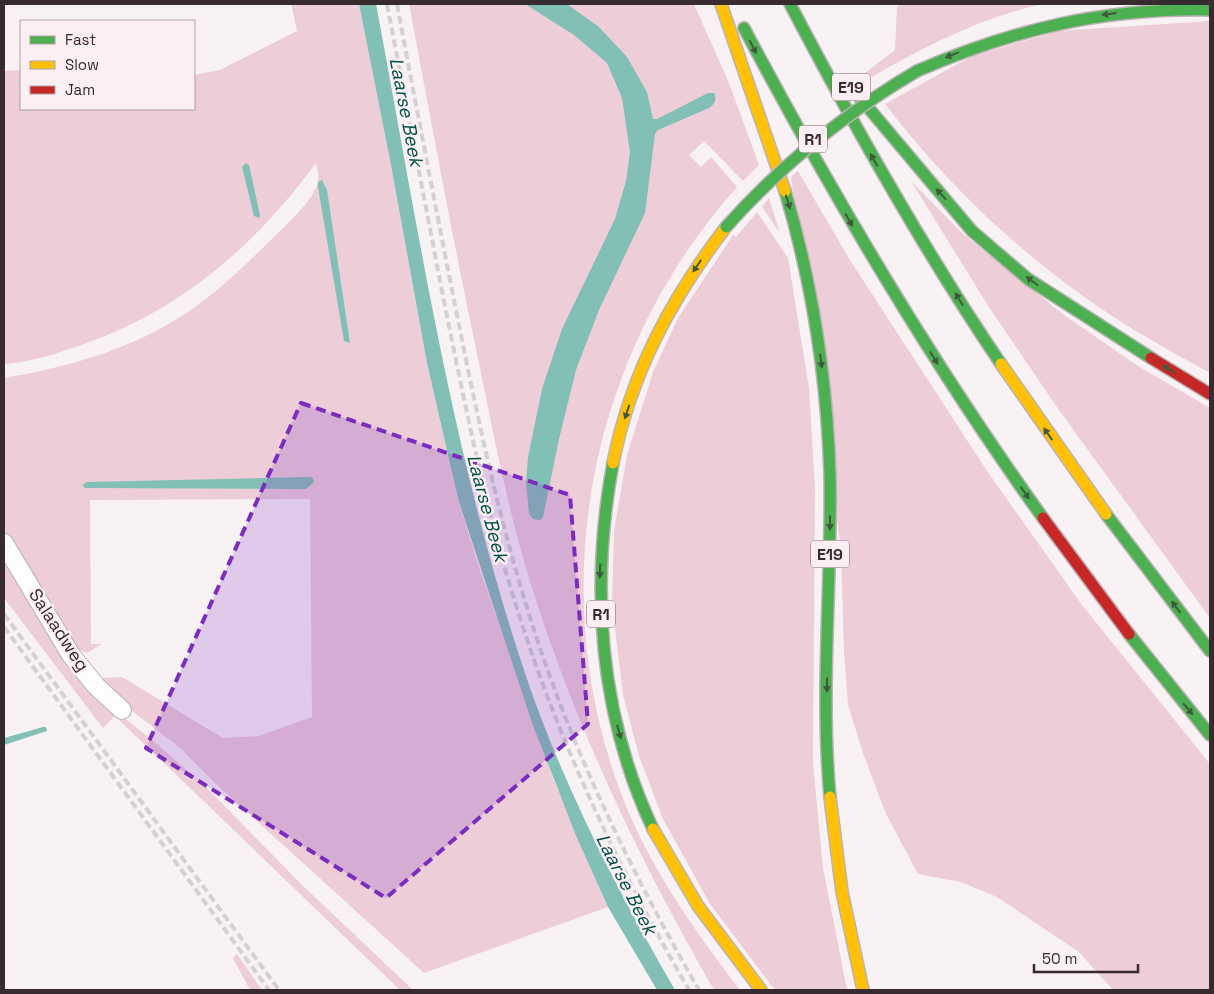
<svg xmlns="http://www.w3.org/2000/svg" width="1214" height="994" viewBox="0 0 1214 994" font-family="'Space Grotesk',sans-serif">
<style>
.green{fill:#edcdd7}
.water{fill:#82c0b6}
.lines{fill:none;stroke-linecap:round;stroke-linejoin:round}
.street-casing{stroke:#bbb3b5;stroke-width:20}
.fast-casing{stroke:#bbb3b5;stroke-width:14}
.slow-casing{stroke:#bbb3b5;stroke-width:14}
.jam-casing{stroke:#bbb3b5;stroke-width:14}
.street{stroke:#fefdfd;stroke-width:18}
.fast{stroke:#4caf50;stroke-width:11}
.slow{stroke:#ffc107;stroke-width:11}
.jam{stroke:#c62828;stroke-width:11}
.rail{stroke:#d3d1d1;stroke-width:4;stroke-dasharray:8 4;stroke-linecap:butt}
.fast-bridge-casing{stroke:#bbb3b5;stroke-width:14;stroke-linecap:butt}
.fast-bridge{stroke:#4caf50;stroke-width:11}
.oneway{fill:#3e593b}
.marked{fill:#7b2cbf;fill-opacity:0.2;stroke:#7b2cbf;stroke-width:4;stroke-dasharray:10 6;stroke-linejoin:round}
.labels{text-anchor:middle;stroke-width:5;stroke-linejoin:round;paint-order:stroke}
.shield{fill:#fceff3;stroke:#72666a;stroke-width:1}
.shield-label{font-size:16px;font-weight:bold;fill:#372b2f}
.street-label{font-size:18px;fill:#372b2f;stroke:#fceff3}
.water-label{font-size:19px;font-style:italic;fill:#00544a;stroke:#fceff3}
</style>
<rect width="100%" height="100%" fill="#f9f2f4"/>
<path class="green" d="M291 4H359L390 160 427 363 458 500 479 567 554 781 608 907 424 973 214 782 179 747 123 704 100 678 122 677 223 738 259 736 312 717 310 499 90 500 91 644H102L87 653 78 649 68 640 4 536V378C63 368 123 352 175 320 212 298 243 267 274 237 286 225 315 199 318 181 319 176 317 168 316 163 254 247 180 311 81 345 55 354 31 362 4 364V71L21 70V109H194V75L220 70 297 31Z
M409 4H694L729 83 759 165 743 181 704 141 689 155 701 167 711 157 737 187C586 356 540 599 628 811 657 878 696 932 740 990H714C644 868 582 741 538 606 512 529 496 448 480 368 454 247 432 125 409 4Z
M905 4H1042C980 18 923 47 868 79L865 73 895 50 897 6Z
M1210 21V373C1185 359 1159 345 1134 330 1037 270 954 194 885 104L972 56 1058 31Z
M798 171 848 257 987 471 1082 605 1210 764V990H1113L1079 952 997 897 961 882 918 874 886 814 863 753 848 705 844 652 841 549 791 177Z
M911 181 962 233 1064 315 1138 366 1210 408V618L1056 406 987 304Z
M769 198 780 233 762 207Z
M757 212 788 258 809 388 815 487 813 763 823 868 847 990H775L710 904 663 819 639 756 623 695 612 604 614 531 627 455 653 372 678 318 733 235 736 237Z
M4 552 107 704 156 743 210 791 301 884 413 990H400L115 716 103 728 4 598Z
M237 954 262 990H250L233 958Z"/>
<path class="water" d="M359 4H376C419 232 453 464 529 685 566 791 619 893 675 990H657L608 907 577 838 532 723 458 499 427 363 390 160Z
M525 4H567L599 27 627 57 647 92 653 119H657L708 93H714C717 99 715 104 709 108L658 130 655 134 645 213 599 310 576 370 559 439 543 517 540 520 533 519 529 514 526 482 528 457 542 389 562 329 615 219 626 181 630 152 622 98 607 63 574 35Z
M246 163 249 165 260 215 259 218 254 216 242 167Z
M322 180 327 190 350 343 344 341 318 187V182Z
M307 477H312L314 482 306 489 90 488H85L82 485 87 482Z
M43 727H46L47 731 4 745V738Z"/>
<g class="lines">
<defs>
<path id="street" d="M4 543 71 655 97 687 122 710"/>
<path id="fast" d="M790 4C855 128 923 249 1001 364
M744 28C834 198 931 362 1043 518
M917 71C1014 29 1104 8 1210 10
M850 86 972 231 1028 279 1151 358
M785 191C812 282 827 379 830 475 832 582 820 689 830 797
M613 463C590 587 599 714 653 829
M1106 514 1210 651
M1129 634 1210 735"/>
<path id="slow" d="M721 4 785 191
M1001 364 1106 514
M613 463C631 373 671 299 726 227
M830 797 842 892 863 990
M653 829 698 906 761 990"/>
<path id="jam" d="M1151 358 1210 394
M1043 518 1129 634"/>
</defs>
<use href="#street" class="street-casing"/>
<use href="#fast" class="fast-casing"/>
<use href="#slow" class="slow-casing"/>
<use href="#jam" class="jam-casing"/>
<use href="#street" class="street"/>
<use href="#fast" class="fast"/>
<use href="#slow" class="slow"/>
<use href="#jam" class="jam"/>
<path class="rail" d="M387 4C405 98 423 192 441 286 463 396 485 508 519 615 561 747 620 871 689 990
M397 4C414 96 432 188 450 280 472 391 494 502 528 611 569 744 630 870 699 990
M4 614 279 990
M4 627 269 990"/>
<defs>
<path id="fast-bridge" d="M726 227C782 164 844 114 917 71"/>
</defs>
<use href="#fast-bridge" class="fast-bridge-casing"/>
<use href="#fast-bridge" class="fast-bridge"/>
</g>
<defs><path id="oneway-solid" d="M-6-.8H1V-3.2L6.5 0L1 3.2V.8H-6Z" transform="scale(1.25)"/></defs>
<g class="oneway">
<use href="#oneway-solid" transform="translate(1109 14) rotate(173)"/>
<use href="#oneway-solid" transform="translate(753 47) rotate(63)"/>
<use href="#oneway-solid" transform="translate(952 55) rotate(158)"/>
<use href="#oneway-solid" transform="translate(874 160) rotate(-120)"/>
<use href="#oneway-solid" transform="translate(941 194) rotate(-132)"/>
<use href="#oneway-solid" transform="translate(788 202) rotate(72)"/>
<use href="#oneway-solid" transform="translate(849 220) rotate(60)"/>
<use href="#oneway-solid" transform="translate(697 266) rotate(124)"/>
<use href="#oneway-solid" transform="translate(1032 281) rotate(-143)"/>
<use href="#oneway-solid" transform="translate(959 299) rotate(-121)"/>
<use href="#oneway-solid" transform="translate(934 358) rotate(58)"/>
<use href="#oneway-solid" transform="translate(821 361) rotate(83)"/>
<use href="#oneway-solid" transform="translate(1169 369) rotate(-148)"/>
<use href="#oneway-solid" transform="translate(627 412) rotate(108)"/>
<use href="#oneway-solid" transform="translate(1048 434) rotate(-125)"/>
<use href="#oneway-solid" transform="translate(1025 493) rotate(55)"/>
<use href="#oneway-solid" transform="translate(830 523) rotate(90)"/>
<use href="#oneway-solid" transform="translate(600 571) rotate(92)"/>
<use href="#oneway-solid" transform="translate(1176 607) rotate(-128)"/>
<use href="#oneway-solid" transform="translate(827 685) rotate(91)"/>
<use href="#oneway-solid" transform="translate(1188 709) rotate(50)"/>
<use href="#oneway-solid" transform="translate(619 732) rotate(75)"/>
</g>
<path class="marked" d="M301 403 570 495 588 724 386 898 146 748Z"/>
<g class="labels">
<g class="shield">
<rect x="832" y="73.5" width="38" height="27" rx="4"/>
<rect x="799" y="125.5" width="28" height="27" rx="4"/>
<rect x="811" y="540.5" width="38" height="27" rx="4"/>
<rect x="587" y="600.5" width="28" height="27" rx="4"/>
</g>
<g class="shield-label">
<text x="851" y="93">E19</text>
<text x="813" y="145">R1</text>
<text x="830" y="560">E19</text>
<text x="601" y="620">R1</text>
</g>
<g class="street-label">
<text transform="translate(59 630) rotate(57)" y="6">Salaadweg</text>
</g>
<g class="water-label">
<text transform="translate(407 112) rotate(79)" y="7">Laarse Beek</text>
<text transform="translate(488 508) rotate(75)" y="7">Laarse Beek</text>
<text transform="translate(627 884) rotate(63)" y="7">Laarse Beek</text>
</g>
</g>
<rect width="1214" height="994" fill="none" stroke="#372b2f" stroke-width="10"/>
<rect x="20" y="20" width="175" height="90" fill="#fceff3" stroke="#ada1a5"/>
<rect x="30" y="36" width="25" height="8" fill="#4caf50" stroke="#ada1a5"/>
<text x="65" y="45" font-size="15" fill="#372b2f">Fast</text>
<rect x="30" y="61" width="25" height="8" fill="#ffc107" stroke="#ada1a5"/>
<text x="65" y="70" font-size="15" fill="#372b2f">Slow</text>
<rect x="30" y="86" width="25" height="8" fill="#c62828" stroke="#ada1a5"/>
<text x="65" y="95" font-size="15" fill="#372b2f">Jam</text>
<path d="M1034 964v8h104v-8" fill="none" stroke="#372b2f" stroke-width="2.5"/>
<text x="1042" y="964" font-size="15" fill="#372b2f" stroke="#fceff3" stroke-width="4" paint-order="stroke">50 m</text>
</svg>
